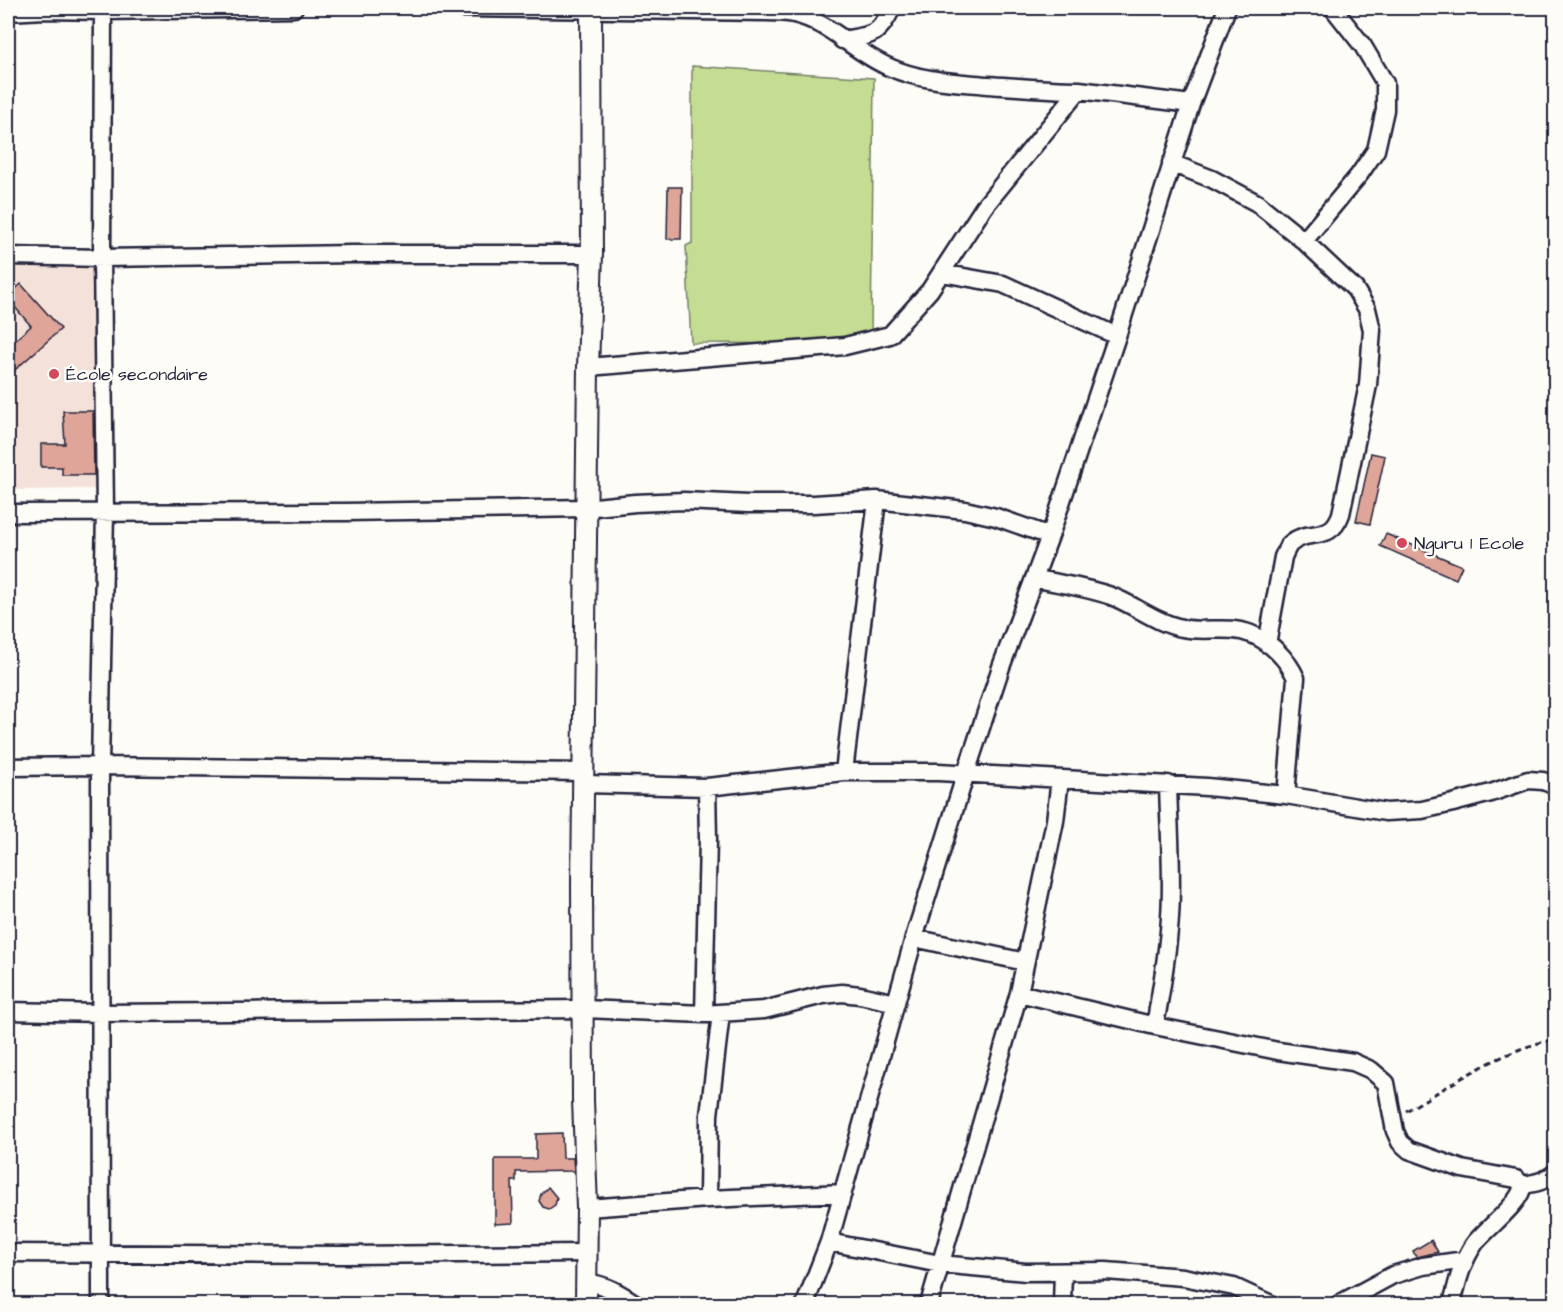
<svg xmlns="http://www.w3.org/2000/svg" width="1563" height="1312" viewBox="0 0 1563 1312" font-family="'Architects Daughter',sans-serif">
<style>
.built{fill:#f4e2da}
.green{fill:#c5dd93;stroke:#748067;stroke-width:1.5}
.building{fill:#dea598;stroke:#22223b;stroke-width:1.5}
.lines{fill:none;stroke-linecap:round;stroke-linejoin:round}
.minor-casing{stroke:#22223b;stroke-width:21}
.major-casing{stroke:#22223b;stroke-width:24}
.path{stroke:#22223b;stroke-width:3;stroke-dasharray:6 4.5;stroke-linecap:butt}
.minor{stroke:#fdfcf7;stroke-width:16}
.major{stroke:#fdfcf7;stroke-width:20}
.poi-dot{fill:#d1495b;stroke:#fdfcf7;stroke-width:2}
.labels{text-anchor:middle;stroke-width:5;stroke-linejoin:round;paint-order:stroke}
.poi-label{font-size:18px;fill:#22223b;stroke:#fdfcf7;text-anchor:start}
</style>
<rect width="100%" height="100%" fill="#fdfcf7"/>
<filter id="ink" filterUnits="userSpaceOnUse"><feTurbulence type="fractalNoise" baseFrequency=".0167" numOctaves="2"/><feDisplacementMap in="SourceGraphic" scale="12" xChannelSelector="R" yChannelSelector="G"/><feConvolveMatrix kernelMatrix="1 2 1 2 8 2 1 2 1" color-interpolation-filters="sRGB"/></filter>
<g filter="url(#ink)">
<path class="built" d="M8 259H101V489L8 490Z"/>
<path class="green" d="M692 66 874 78 871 334 837 344 691 343 686 246 692 243Z"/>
<path class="building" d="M668 187H682L681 239H667Z
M21 284 61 329 8 376V346L31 326 8 299V296Z
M63 411H93L94 475H62V467H41V444H65Z
M1371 453 1385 456 1370 524 1356 521Z
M1386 534 1462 566 1456 579 1380 546Z
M562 1133 563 1158H573L574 1171 516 1172V1181H512L513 1223 495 1224V1159H536V1134Z
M548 1187 557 1198 555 1205 549 1209 543 1207 539 1201 541 1194Z
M1431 1240 1438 1252 1416 1257 1413 1251Z"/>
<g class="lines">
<defs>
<path id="minor" d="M463 8 767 12C776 12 786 12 794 14 830 22 855 53 889 67 920 81 954 82 988 85 1018 87 1048 90 1079 90
M8 12 45 10 103 11 294 8
M842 40C872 35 878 37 892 8
M1171 163 1212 179 1257 203 1304 241 1355 289 1367 309 1372 330 1368 385 1341 514C1330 544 1309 527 1290 544 1287 547 1285 553 1283 557L1267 644
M1304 241 1359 175 1376 150 1385 110V83L1363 46 1333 8
M8 256 102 258 353 254H592
M942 273 1003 284 1117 336
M588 367 845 346 890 335 930 290 984 207 1079 90 1191 104
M8 513 345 512 585 508 635 503 684 501 748 504H814L877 500 965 510 996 517 1050 536
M1034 578C1059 584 1086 587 1111 596 1135 605 1156 623 1182 628 1205 633 1229 625 1251 634 1270 641 1288 660 1296 678L1286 795
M8 767 100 766 584 772
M844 772 877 500
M584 784 707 787 844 772H938L1207 787 1286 795 1386 812 1422 810 1453 803 1491 793 1528 780 1543 781 1556 786
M914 938 1025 962
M1019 993 1155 1026 1278 1051 1353 1062 1371 1070 1386 1083 1395 1131 1400 1142 1409 1150 1462 1169 1516 1179 1523 1185C1521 1203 1488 1227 1475 1243 1462 1261 1457 1283 1452 1304
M8 1011 100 1013 584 1009 704 1014 764 1010 823 995 842 993 860 995 896 1003
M704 1014 708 839 707 787
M1155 1026C1161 990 1168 954 1170 917 1173 873 1169 828 1168 784
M1523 1185C1536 1183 1546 1181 1556 1172
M708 1199 709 1115 721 1013
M587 1208 708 1199 843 1193
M829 1242 940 1264 1026 1272 1106 1271 1183 1277 1234 1287 1271 1304
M8 1253 345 1255 586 1253
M587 1282C606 1285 620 1293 636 1304
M101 1304 100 766 105 512 102 258 103 8
M805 1304 829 1242 914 938 966 773 1001 667 1050 536 1117 336 1191 104 1227 8
M929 1304 1019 993 1055 821 1060 779
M1062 1304 1063 1272
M1339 1304 1393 1275 1423 1266 1465 1260"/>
<path id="major" d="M586 1304 587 1208 583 1100 582 885 588 367 592 254 591 8"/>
</defs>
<use href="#minor" class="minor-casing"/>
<use href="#major" class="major-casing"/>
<path class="path" d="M1406 1111C1453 1084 1502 1049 1556 1039"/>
<use href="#minor" class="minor"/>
<use href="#major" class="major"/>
</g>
</g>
<g class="poi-dot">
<circle cx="54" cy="374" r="6"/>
<circle cx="1402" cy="543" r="6"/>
</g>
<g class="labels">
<g class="poi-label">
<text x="66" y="380">École secondaire</text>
<text x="1414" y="549">Nguru 1 Ecole</text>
</g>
</g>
<rect width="1563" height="1312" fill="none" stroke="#fdfcf7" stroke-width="30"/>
<rect x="15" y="15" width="1533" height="1282" fill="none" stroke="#22223b" stroke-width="2" filter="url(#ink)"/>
</svg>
